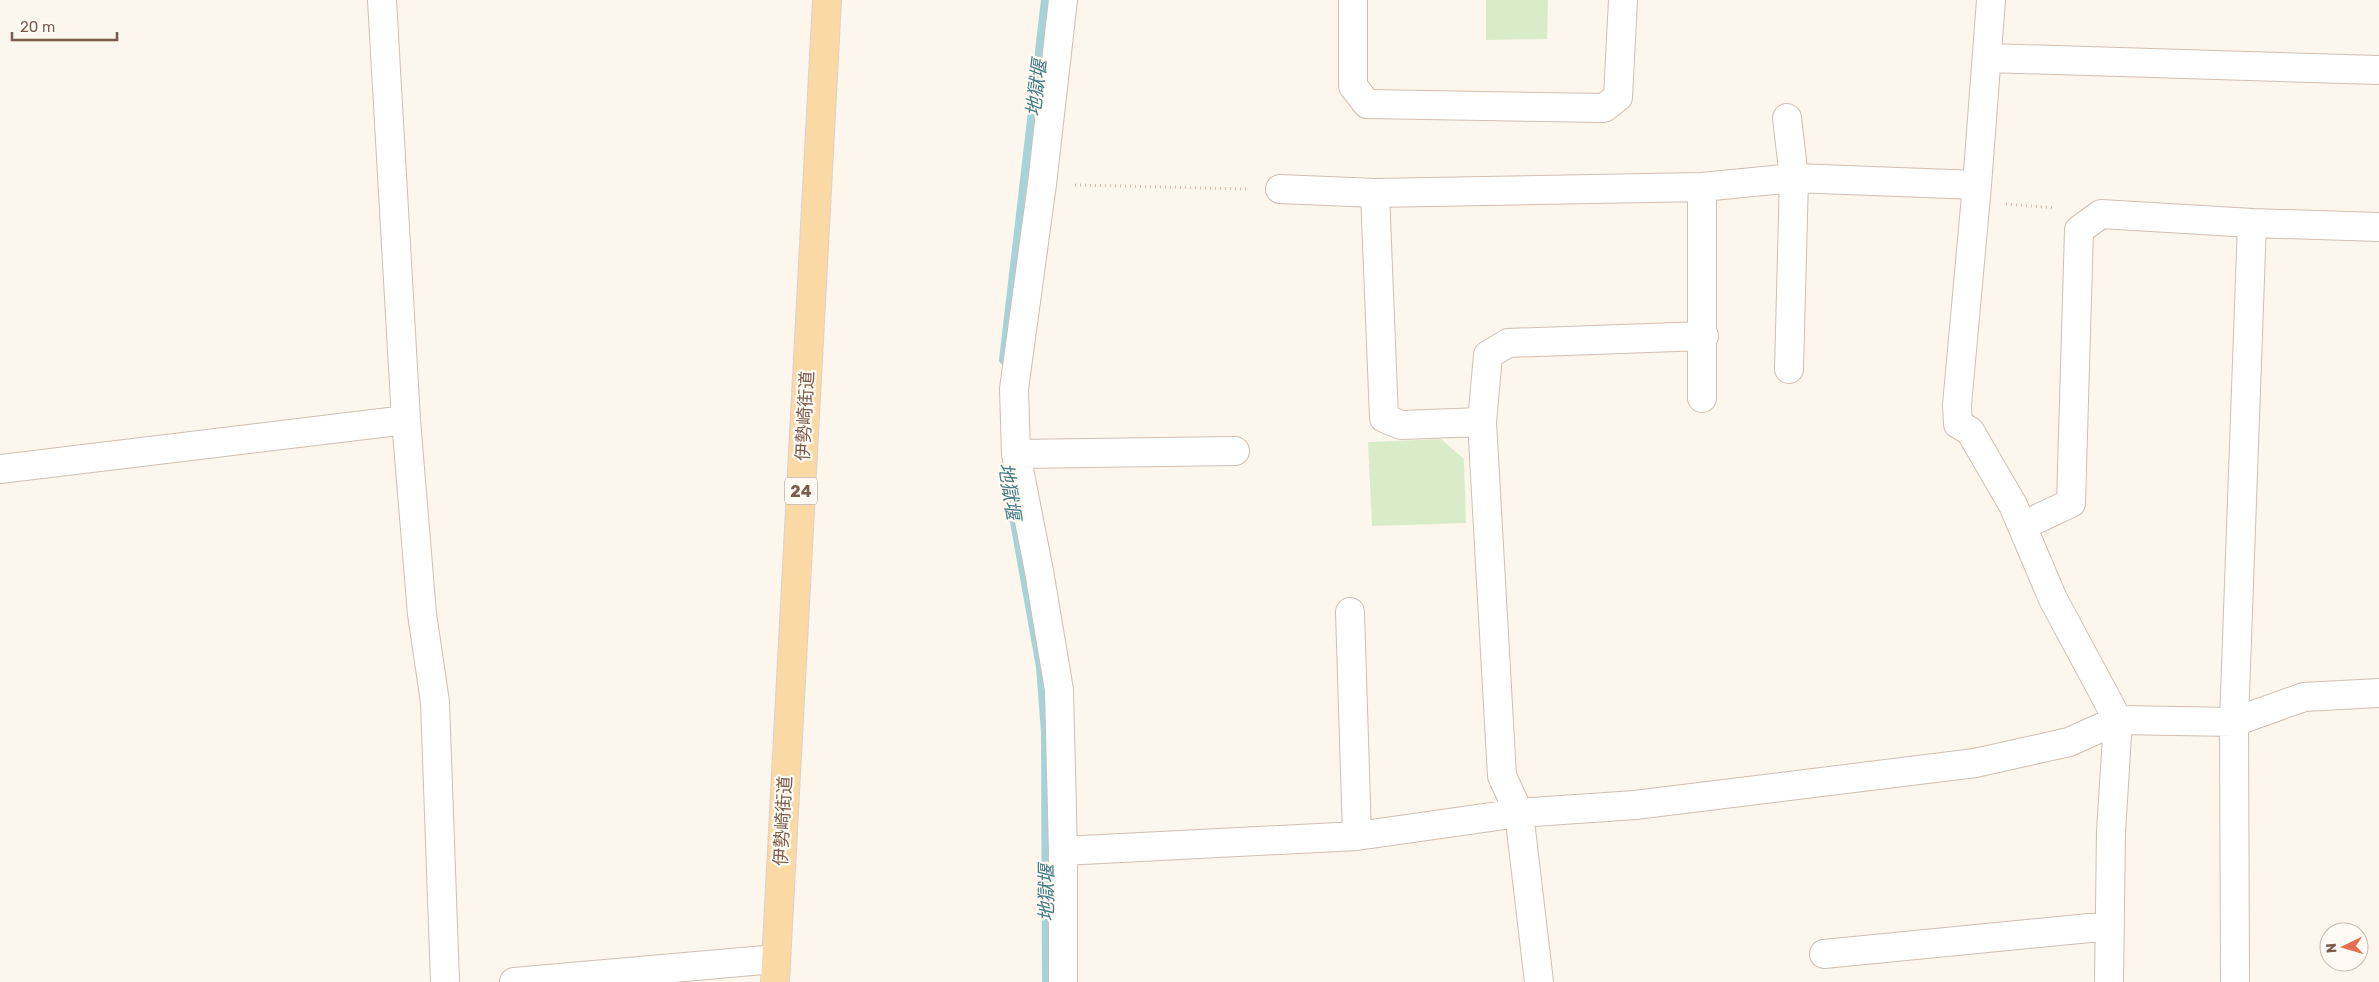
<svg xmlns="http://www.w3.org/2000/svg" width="2379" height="982" viewBox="0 0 2379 982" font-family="Rubik,'Noto Sans JP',sans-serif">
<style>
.green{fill:#d8ecc9}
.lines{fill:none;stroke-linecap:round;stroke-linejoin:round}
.stream{stroke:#a5d3da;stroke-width:10}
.minor-casing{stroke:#d1beb0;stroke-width:30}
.primary-casing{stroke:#dad1cd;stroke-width:30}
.path{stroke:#d9b8a5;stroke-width:3;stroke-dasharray:1 4;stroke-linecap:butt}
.minor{stroke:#fff;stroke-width:28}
.primary{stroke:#fbd9a5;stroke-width:28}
.labels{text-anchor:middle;stroke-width:4.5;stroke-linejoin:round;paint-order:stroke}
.shield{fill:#fffaf3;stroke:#a28b7f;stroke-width:1}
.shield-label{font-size:16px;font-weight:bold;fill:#7a5c4d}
.street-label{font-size:18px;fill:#7a5c4d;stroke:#fffaf3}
.water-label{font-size:19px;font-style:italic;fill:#437c86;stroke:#fffaf3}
</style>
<rect width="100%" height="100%" fill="#fdf6ec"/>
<path class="green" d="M1486 0H1548L1547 39 1486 40Z
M1441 439 1464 459 1466 523 1372 526 1368 442Z"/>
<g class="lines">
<path class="stream" d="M1004 360 1046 0
M1005 466 1041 667 1046 732 1047 982"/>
<defs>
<path id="minor" d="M382 0 406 420 422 614 435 702 445 982
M1063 0 1042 184 1014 389 1016 454 1039 571 1059 690 1063 851V982
M1353 0V86L1367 104 1604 108 1618 97 1623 0
M1991 0 1977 185 1957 405 1958 424 1970 431 2013 505 2053 599 2118 720 2111 832 2109 982
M1988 58 2379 70
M1787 118 1794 178 1789 369
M1280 189 1375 193 1702 187 1794 178 1977 185
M1375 193 1384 418 1401 425 1482 422
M1702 398V187
M1016 454 1235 451
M0 469 406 420
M2022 526 2071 503 2079 230 2101 214 2252 223 2379 227
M1350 612 1357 836
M1063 851 1357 836 1519 813 1635 805 1975 763 2069 742 2118 720 2234 722 2304 697 2379 693
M1824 954 2110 926
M514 982 776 959
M1539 982 1519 813 1502 776 1482 422 1488 355 1508 343 1704 336
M2235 982 2234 722 2252 223"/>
<path id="primary" d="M775 982 827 0"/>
</defs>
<use href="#minor" class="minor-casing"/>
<use href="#primary" class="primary-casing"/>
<path class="path" d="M1075 185 1248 189
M2006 204 2055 208"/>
<use href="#minor" class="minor"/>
<use href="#primary" class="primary"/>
</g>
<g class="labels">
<rect class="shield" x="785" y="477.5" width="32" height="27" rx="4"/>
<g class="shield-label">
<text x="801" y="497">24</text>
</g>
<g class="street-label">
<text transform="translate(805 416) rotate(-87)" y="6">伊勢崎街道</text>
<text transform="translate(783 821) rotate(-87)" y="6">伊勢崎街道</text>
</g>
<g class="water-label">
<text transform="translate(1036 88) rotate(-83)" y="7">地獄堰</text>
<text transform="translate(1010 491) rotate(81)" y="7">地獄堰</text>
<text transform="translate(1046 893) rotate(-90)" y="7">地獄堰</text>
</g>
</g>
<g transform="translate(2344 947) rotate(265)"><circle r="24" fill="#fffaf3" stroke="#cabbb1"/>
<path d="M0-4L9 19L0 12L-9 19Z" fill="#e76f51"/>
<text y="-8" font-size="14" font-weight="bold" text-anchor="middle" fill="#7a5c4d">N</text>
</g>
<path d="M12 32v8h105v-8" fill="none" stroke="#7a5c4d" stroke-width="2.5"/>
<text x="20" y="32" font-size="15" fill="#7a5c4d" stroke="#fffaf3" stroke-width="4" paint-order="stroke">20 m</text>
</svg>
